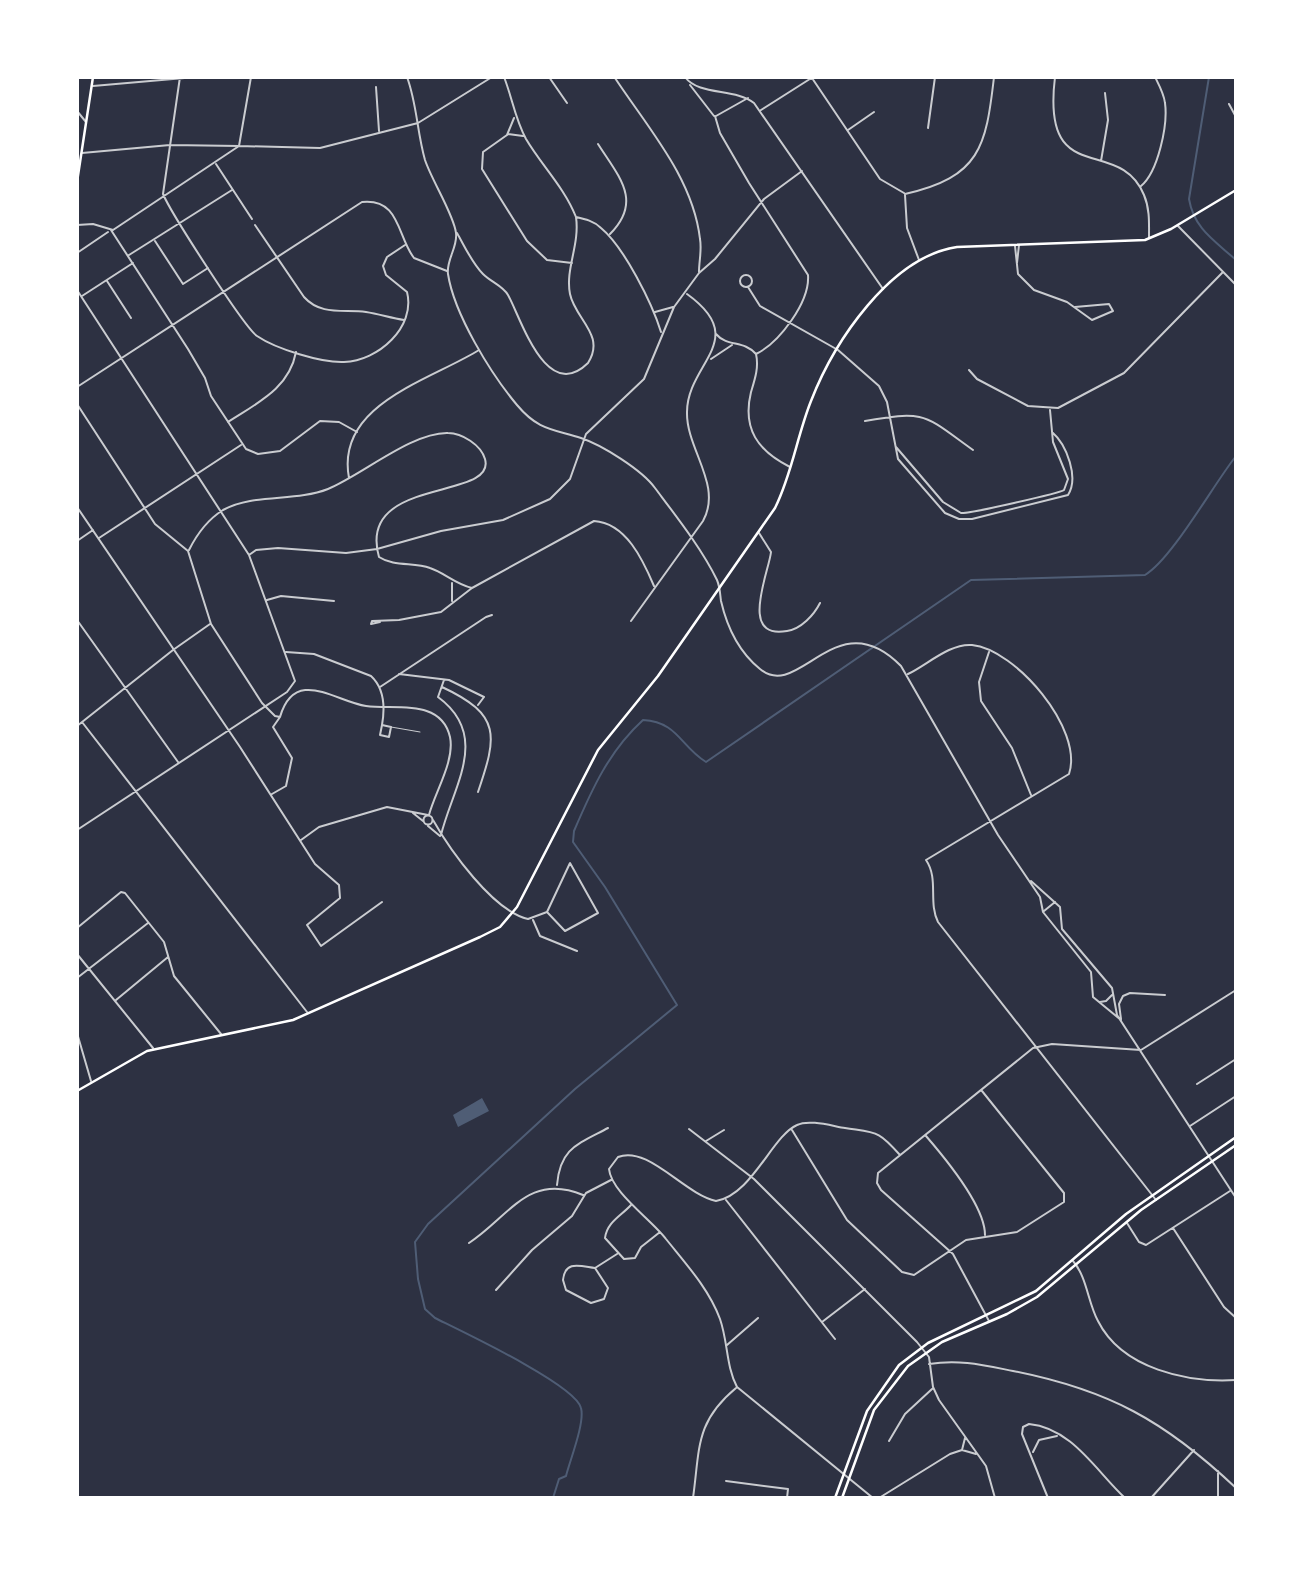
<svg xmlns="http://www.w3.org/2000/svg" width="1313" height="1575" viewBox="0 0 1313 1575" font-family="'Varela Round',sans-serif">
<style>
.water{fill:#4f5d75}
.lines{fill:none;stroke-linecap:round;stroke-linejoin:round}
.stream{stroke:#4f5d75;stroke-width:2}
.service{stroke:#caccd0;stroke-width:1}
.minor{stroke:#caccd0;stroke-width:2}
.secondary{stroke:#fff;stroke-width:2.5}
.primary{stroke:#fff;stroke-width:2.5}
</style>
<rect width="100%" height="100%" fill="#2d3142"/>
<path class="water" d="M482 1098 489 1111 458 1127 453 1115Z"/>
<g class="lines">
<path class="stream" d="M1209 77 1189 199C1194 229 1215 241 1236 260
M553 1498 559 1479 566 1476C570 1460 585 1423 581 1408 576 1385 461 1331 435 1318L425 1309 418 1279 415 1242 428 1224 575 1089 677 1005 605 887 573 842 574 831C592 789 609 751 643 720 678 722 680 746 706 762L971 580 1145 575C1172 559 1213 485 1236 456"/>
<path class="service" d="M391 727 420 732"/>
<path class="minor" d="M180 77 163 194C171 213 244 327 257 336 276 349 322 363 344 362 378 361 416 327 407 292L386 275 383 266 387 257 405 245
M407 77C417 104 417 132 425 160 432 181 454 215 456 233 458 247 446 260 448 274 454 314 491 374 517 405 538 430 552 429 581 438 602 445 642 470 655 488 676 516 702 549 717 580 720 587 720 594 721 601 727 627 739 652 760 669 799 702 836 600 901 666L998 835 1040 897 1043 912 1091 972 1093 997 1121 1020
M504 77C512 97 515 119 526 139 542 166 564 187 576 217 585 219 594 221 601 228 624 247 652 303 661 332
M549 77 567 103
M685 77C699 96 735 88 754 103L883 289
M1055 77C1041 191 1119 134 1144 195 1150 209 1149 224 1149 238
M615 78C648 128 693 178 700 239 702 250 699 261 699 272
M812 78 880 179 904 193
M690 85 714 116
M93 86 196 77
M376 87 379 131
M1229 104 1236 117
M761 110 813 77
M77 111 86 122
M715 116 720 133 749 183 808 275C810 302 779 343 756 354
M716 116 748 98
M514 118 507 135 483 152 482 169 527 241 547 260 572 263
M928 128 935 77
M848 130 874 112
M508 134 523 136
M598 144C619 177 643 201 610 234
M82 153 170 145 239 146 251 77
M1101 161 1108 120 1105 93
M216 164 252 219
M1141 186C1158 172 1168 125 1165 103 1164 94 1159 85 1155 77
M905 194C980 177 986 147 994 77
M905 195 907 228 919 260
M77 225 93 224 113 230 239 146 320 148 418 123 492 77
M255 225 304 297C321 316 344 309 366 312 379 314 391 318 404 320
M1178 226 1236 285
M111 230 188 349 205 378 211 396 246 449 258 454 280 451 320 421 339 422 357 432
M457 233C465 247 472 263 483 274 491 282 503 286 508 295 521 318 546 404 588 363 606 335 575 319 570 294 565 269 580 245 576 217
M155 241 183 284 208 268
M1015 246 1018 274 1034 290 1067 302 1092 320 1113 311 1109 304 1075 307
M77 253 108 232
M129 255 232 190
M1017 263 1019 245
M740 281a6 6 0 1 1 12 0a6 6 0 1 1-12 0Z
M107 281 131 318
M748 287 760 306 838 350 879 386 887 402 898 459 945 513 959 519H972L1068 495C1079 478 1067 445 1052 432
M77 290 249 555 295 681 287 692 77 830
M82 296 133 263
M655 312 673 307
M716 334C727 347 744 340 756 354 759 367 755 379 751 392 742 429 758 451 790 467
M711 359 732 345
M969 370 977 379 1028 406 1058 408 1124 373 1223 272
M77 387 362 202C400 198 397 236 414 258L447 271
M77 404 155 524 188 551 211 624 262 703 275 716 280 717C295 666 336 702 366 706 395 710 441 698 450 737 455 761 435 792 429 815
M865 421C927 410 924 415 973 450
M228 422C257 403 289 389 296 352
M896 447 943 502 961 513C969 514 1060 493 1064 490L1068 479 1053 442 1050 410
M349 478C335 404 431 380 479 350
M77 507 240 747 315 864 339 885 340 898 307 925 321 946 382 902
M759 533 771 552C769 572 738 640 787 631 801 629 814 615 820 603
M99 538 241 445
M77 541 93 530
M189 550C197 534 207 520 223 510 254 493 295 502 328 489 362 475 412 432 448 433 462 433 481 445 485 459 497 501 356 476 379 557 394 567 414 562 430 568 445 573 455 584 472 588
M249 555 256 550 278 548 346 553 377 549 441 531 503 520 550 499 570 479 586 434 644 379 674 307 699 273 715 259 764 199 802 171
M452 583V601
M267 600 281 596 334 601
M77 620 178 762
M631 621 703 521C723 485 686 449 687 412 687 363 751 340 687 294
M380 622 371 624 372 621 399 620 441 612 472 588 594 521C626 523 643 560 654 586
M286 652 314 654 371 676C385 689 385 708 382 725L391 727 389 737 380 735 382 725
M989 652 979 682 981 701 1012 748 1031 795
M399 674 449 680 484 697 478 705
M908 674C927 665 950 643 972 645 1015 649 1084 729 1069 774L926 860C939 879 928 902 938 922L1156 1200
M380 687 486 617 492 615
M442 687C502 715 497 736 478 792
M82 722 307 1012
M77 726 173 650 210 624
M272 794 286 786 292 758 273 727 280 717
M413 813 423 821
M423.5 820a4.5 4.5 0 1 1 9 0a4.5 4.5 0 1 1-9 0Z
M433 820C450 850 493 911 528 919L547 912 565 931 598 913 570 863 547 912
M428 826 440 836
M441 835C453 786 491 736 438 697L444 680
M301 840 319 827 387 807 428 815
M1031 881 1060 907 1062 929 1112 988 1117 1015 1236 1198
M1044 911 1055 902
M533 920 540 936 577 951
M77 928 121 892 125 893 164 942 174 976 221 1034
M77 954 153 1048
M77 978 148 923
M116 1000 168 957
M1100 1002 1106 1001 1112 995
M1121 1019 1119 1004 1123 996 1130 993 1165 995
M77 1033 91 1081
M1197 1084 1236 1059
M1190 1126 1236 1096
M689 1129 754 1179 917 1342 929 1357 933 1387 939 1400 986 1466 995 1498
M792 1130 847 1220 902 1272 914 1275 966 1240 1017 1232 1064 1202V1193L982 1091
M926 1136C945 1158 985 1206 985 1235
M706 1141 724 1130
M557 1185C560 1148 578 1144 608 1128
M726 1200 835 1339
M631 1205C621 1216 607 1222 605 1238L624 1259 635 1258 641 1247 660 1232
M1127 1223 1139 1242 1146 1245 1230 1191
M1173 1228 1224 1307 1236 1318
M469 1243C509 1217 528 1172 583 1195
M1073 1261C1087 1277 1088 1303 1098 1321 1122 1369 1188 1383 1236 1380
M595 1268 608 1288 604 1299 591 1303 566 1290 563 1280C565 1260 580 1266 595 1268L617 1254
M496 1290 532 1250 572 1216 586 1193 611 1180
M989 1321 953 1254 881 1190 877 1183 878 1173 1033 1048 1052 1044 1141 1050 1236 990
M822 1322 865 1289
M727 1345 758 1318
M929 1364C959 1359 983 1365 1013 1371 1109 1390 1165 1421 1236 1488
M889 1441 905 1414 932 1389
M962 1450 965 1438
M1033 1452 1039 1440 1057 1436
M1218 1471V1498
M726 1481 788 1489 787 1498
M693 1498C700 1448 695 1422 736 1388
M873 1498 737 1387C726 1366 728 1342 720 1319 709 1289 686 1264 666 1239 652 1220 611 1192 609 1169L618 1157C648 1145 684 1194 716 1201 752 1195 772 1136 797 1125 809 1119 832 1126 845 1128 877 1133 878 1130 900 1155
M879 1498 950 1454 962 1450 976 1454
M1048 1498 1022 1434 1023 1427 1029 1424C1072 1428 1096 1471 1125 1498
M1151 1498 1194 1450"/>
<path class="secondary" d="M77 1091 147 1051 293 1020 480 937 500 927 517 907 598 750 658 676 775 508C792 474 797 436 811 401 834 342 890 257 957 247L1145 240 1171 229 1236 190
M835 1498 867 1411 899 1365 928 1343 1036 1291 1126 1214 1236 1137
M842 1498 874 1410 908 1366 942 1342 1007 1314 1037 1297 1141 1210 1236 1145"/>
<path class="primary" d="M77 182 93 77"/>
</g>
<rect width="1313" height="1575" fill="none" stroke="#ffffff" stroke-width="158"/>
</svg>
